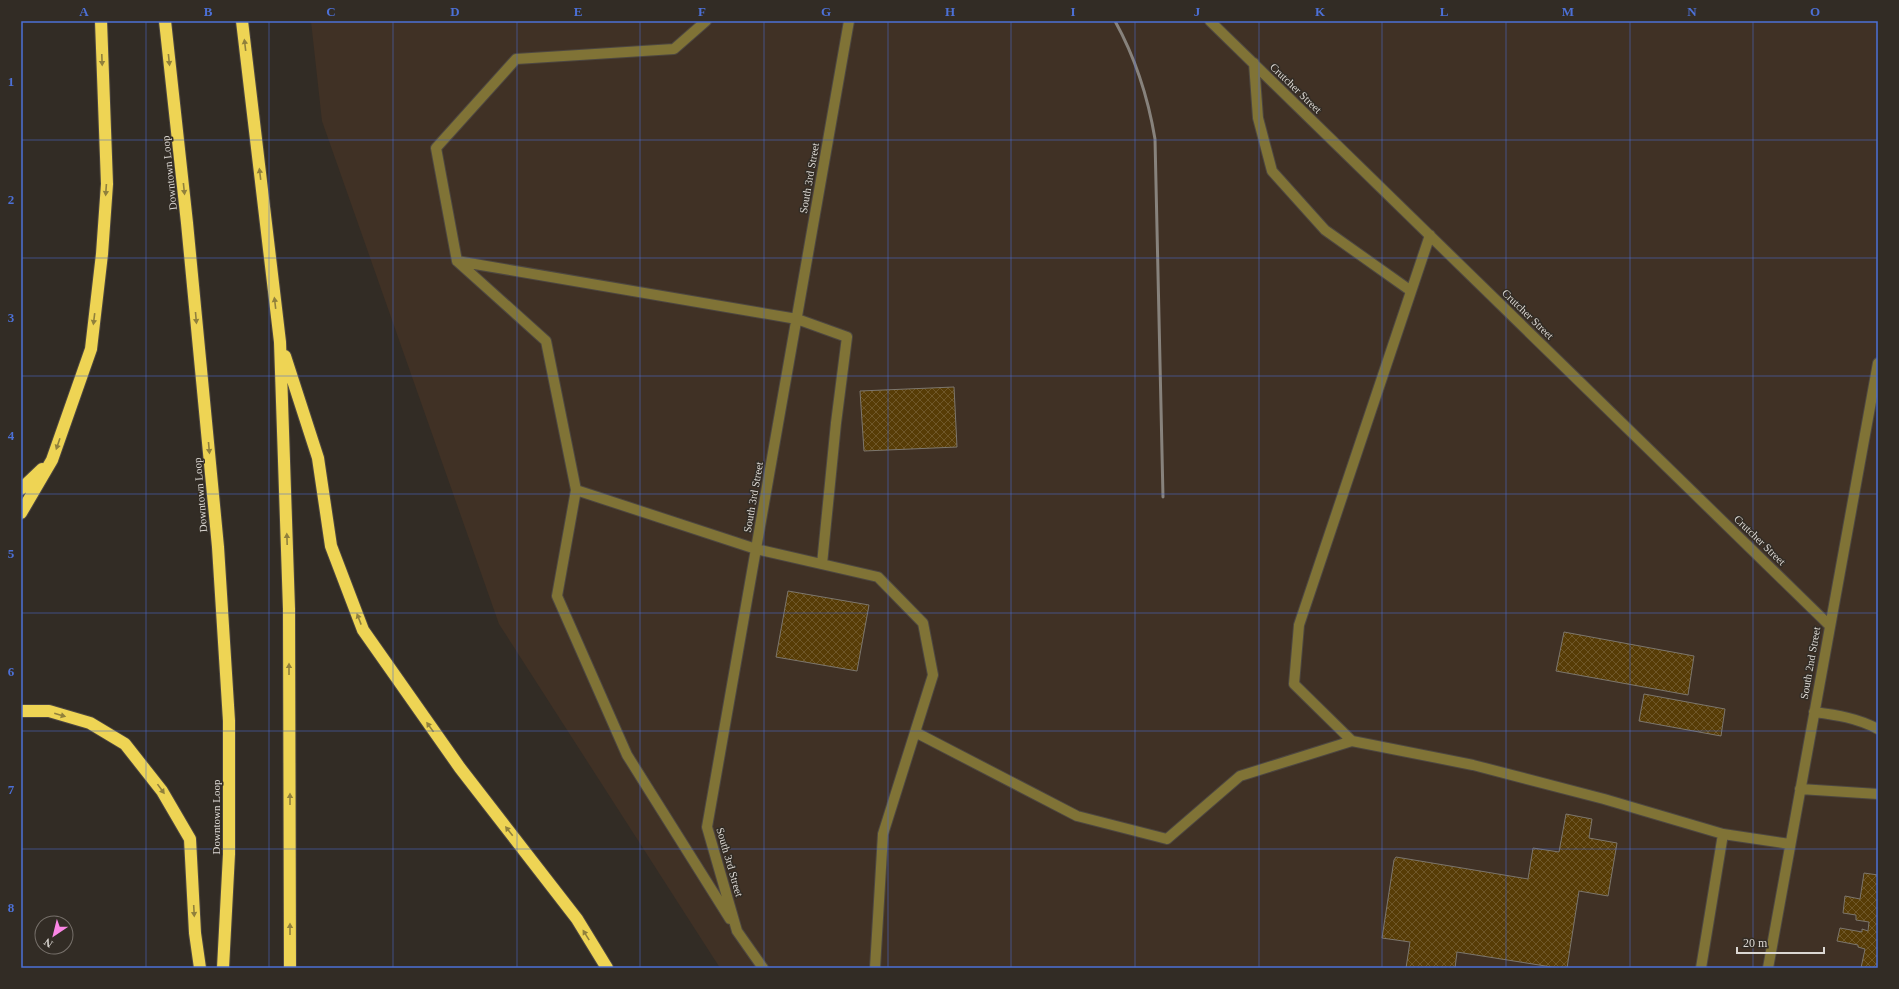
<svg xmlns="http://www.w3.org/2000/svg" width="1899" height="989" viewBox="0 0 1899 989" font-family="Georgia,serif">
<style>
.industrial{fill:#403125}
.building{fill:url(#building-cross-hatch);stroke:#7c766d}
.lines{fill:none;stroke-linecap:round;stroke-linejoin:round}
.minor-casing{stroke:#4d4741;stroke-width:12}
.highway-casing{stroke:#4d4741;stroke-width:14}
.minor{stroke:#807336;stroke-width:10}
.highway{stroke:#eed454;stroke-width:12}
.rail{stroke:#87827c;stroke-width:3}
.oneway{fill:#90803c}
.grid{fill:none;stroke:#4c70d6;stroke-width:1;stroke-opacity:0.55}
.labels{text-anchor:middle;stroke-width:3;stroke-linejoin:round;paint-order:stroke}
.street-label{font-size:11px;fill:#dbd7d2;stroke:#322c25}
.neatline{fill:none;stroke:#4c70d6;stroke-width:1.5}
.grid-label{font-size:13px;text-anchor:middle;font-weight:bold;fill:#4c70d6}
</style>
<defs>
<pattern id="building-cross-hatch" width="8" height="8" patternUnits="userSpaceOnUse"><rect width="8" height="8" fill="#573c06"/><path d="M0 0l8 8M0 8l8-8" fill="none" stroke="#6f5729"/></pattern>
</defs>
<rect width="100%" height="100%" fill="#322c25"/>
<path class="industrial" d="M311 21H1878V968H720L499 624 322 121Z"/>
<path class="building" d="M954 387 957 447 864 451 860 391Z
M788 591 869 605 857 671 776 657Z
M1564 632 1694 656 1688 695 1556 671Z
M1644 694 1725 709 1721 736 1639 721Z
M1566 814 1592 819 1589 838 1617 843 1608 896 1579 891 1567 968H1558L1457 952 1455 968H1406L1410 942 1382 938 1394 860 1396 857 1528 879 1533 848 1559 852Z
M1864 873 1878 875V968H1861L1865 949 1858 947V945L1837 941 1840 928 1862 932V929L1868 931 1869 922 1856 920V915L1843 913 1845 896 1860 899Z"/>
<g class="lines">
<defs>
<path id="minor" d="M706 21 674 49 516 59 436 148 457 261 797 319 847 337 836 423 822 564
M1210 21 1829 625
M1254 63 1258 118 1272 171 1325 230 1411 291
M1430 235 1299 625 1294 684 1352 741 1473 765 1604 799 1723 834
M457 261 546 341 576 490 756 549 878 577 923 623 933 675 883 834 875 968
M576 490 557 596 627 755 730 919
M1814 712C1837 715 1857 718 1878 729
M915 732 1077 816 1167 839 1240 776 1352 741
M1800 789 1878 794
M763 968 737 931 707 827 849 21
M1701 968 1723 834 1790 844
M1768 968 1878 363"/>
<path id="highway" d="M165 21 187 223 218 547 229 721V854L223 968
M242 21 280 342 289 609 290 968
M285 356 318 458 331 546 363 630 460 768 577 919 607 968
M21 489 42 469
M21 513 52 460 91 349 102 254 107 184 101 21
M21 711H49L90 723 125 744 162 791 190 839 195 933 200 968"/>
</defs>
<use href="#minor" class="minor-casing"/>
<use href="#highway" class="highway-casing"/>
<use href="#minor" class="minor"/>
<use href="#highway" class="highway"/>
<path class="rail" d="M1115 21C1136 59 1148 97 1155 139L1163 497"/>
</g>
<defs><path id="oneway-solid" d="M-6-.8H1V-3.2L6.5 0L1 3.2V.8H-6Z"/></defs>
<g class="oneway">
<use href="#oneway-solid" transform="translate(245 45) rotate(-97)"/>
<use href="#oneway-solid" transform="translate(102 60) rotate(88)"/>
<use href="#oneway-solid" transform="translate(169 60) rotate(84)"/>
<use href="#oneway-solid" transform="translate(260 174) rotate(-97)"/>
<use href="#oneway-solid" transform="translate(184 189) rotate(84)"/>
<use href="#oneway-solid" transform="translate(106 190) rotate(94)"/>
<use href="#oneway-solid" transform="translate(275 303) rotate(-97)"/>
<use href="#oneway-solid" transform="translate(196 318) rotate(85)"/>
<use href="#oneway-solid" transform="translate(94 319) rotate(97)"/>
<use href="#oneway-solid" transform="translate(58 444) rotate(109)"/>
<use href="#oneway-solid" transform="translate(209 448) rotate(85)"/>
<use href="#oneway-solid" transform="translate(287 539) rotate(-92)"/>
<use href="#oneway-solid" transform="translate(359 619) rotate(-111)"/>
<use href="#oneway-solid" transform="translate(289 669) rotate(-90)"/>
<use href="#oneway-solid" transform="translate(60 715) rotate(16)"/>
<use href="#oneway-solid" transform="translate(430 727) rotate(-126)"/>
<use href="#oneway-solid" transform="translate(161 789) rotate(54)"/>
<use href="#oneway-solid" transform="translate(290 799) rotate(-90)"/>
<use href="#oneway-solid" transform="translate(509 831) rotate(-128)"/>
<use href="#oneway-solid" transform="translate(194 911) rotate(87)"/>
<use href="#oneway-solid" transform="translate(290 929) rotate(-90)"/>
<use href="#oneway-solid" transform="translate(586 935) rotate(-122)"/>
</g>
<path class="grid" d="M146 21V968M269 21V968M393 21V968M517 21V968M640 21V968M764 21V968M888 21V968M1011 21V968M1135 21V968M1259 21V968M1382 21V968M1506 21V968M1630 21V968M1753 21V968M21 140H1878M21 258H1878M21 376H1878M21 494H1878M21 613H1878M21 731H1878M21 849H1878"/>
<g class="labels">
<g class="street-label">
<text transform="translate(1296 88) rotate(44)" y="4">Crutcher Street</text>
<text transform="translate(169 173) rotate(-96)" y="4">Downtown Loop</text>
<text transform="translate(809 178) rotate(-80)" y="4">South 3rd Street</text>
<text transform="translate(1528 314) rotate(44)" y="4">Crutcher Street</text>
<text transform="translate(200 495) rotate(-95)" y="4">Downtown Loop</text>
<text transform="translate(753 497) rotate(-80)" y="4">South 3rd Street</text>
<text transform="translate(1760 540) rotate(44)" y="4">Crutcher Street</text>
<text transform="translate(1810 663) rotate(-80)" y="4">South 2nd Street</text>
<text transform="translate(216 817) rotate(-90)" y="4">Downtown Loop</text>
<text transform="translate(730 862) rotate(74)" y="4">South 3rd Street</text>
</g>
</g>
<rect width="1899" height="989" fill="none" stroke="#322c25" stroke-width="44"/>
<g transform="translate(54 935) rotate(215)"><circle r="19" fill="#322c25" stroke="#76706a"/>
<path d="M0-3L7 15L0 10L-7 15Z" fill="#fb86e5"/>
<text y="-6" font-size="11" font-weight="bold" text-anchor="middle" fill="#dbd7d2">N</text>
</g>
<path d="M1737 947v6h87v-6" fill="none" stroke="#dbd7d2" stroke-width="2"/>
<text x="1743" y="947" font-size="12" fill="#dbd7d2" stroke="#322c25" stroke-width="3" paint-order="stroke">20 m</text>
<rect x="22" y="22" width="1855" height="945" class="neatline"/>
<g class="grid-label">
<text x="84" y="16">A</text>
<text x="208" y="16">B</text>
<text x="331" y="16">C</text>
<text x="455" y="16">D</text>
<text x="578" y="16">E</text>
<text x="702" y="16">F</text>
<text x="826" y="16">G</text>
<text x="950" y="16">H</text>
<text x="1073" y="16">I</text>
<text x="1197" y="16">J</text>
<text x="1320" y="16">K</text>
<text x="1444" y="16">L</text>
<text x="1568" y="16">M</text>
<text x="1692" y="16">N</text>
<text x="1815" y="16">O</text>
<text x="11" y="86">1</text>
<text x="11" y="204">2</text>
<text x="11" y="322">3</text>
<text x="11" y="440">4</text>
<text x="11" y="558">5</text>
<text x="11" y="676">6</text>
<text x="11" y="794">7</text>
<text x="11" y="912">8</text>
</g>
</svg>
